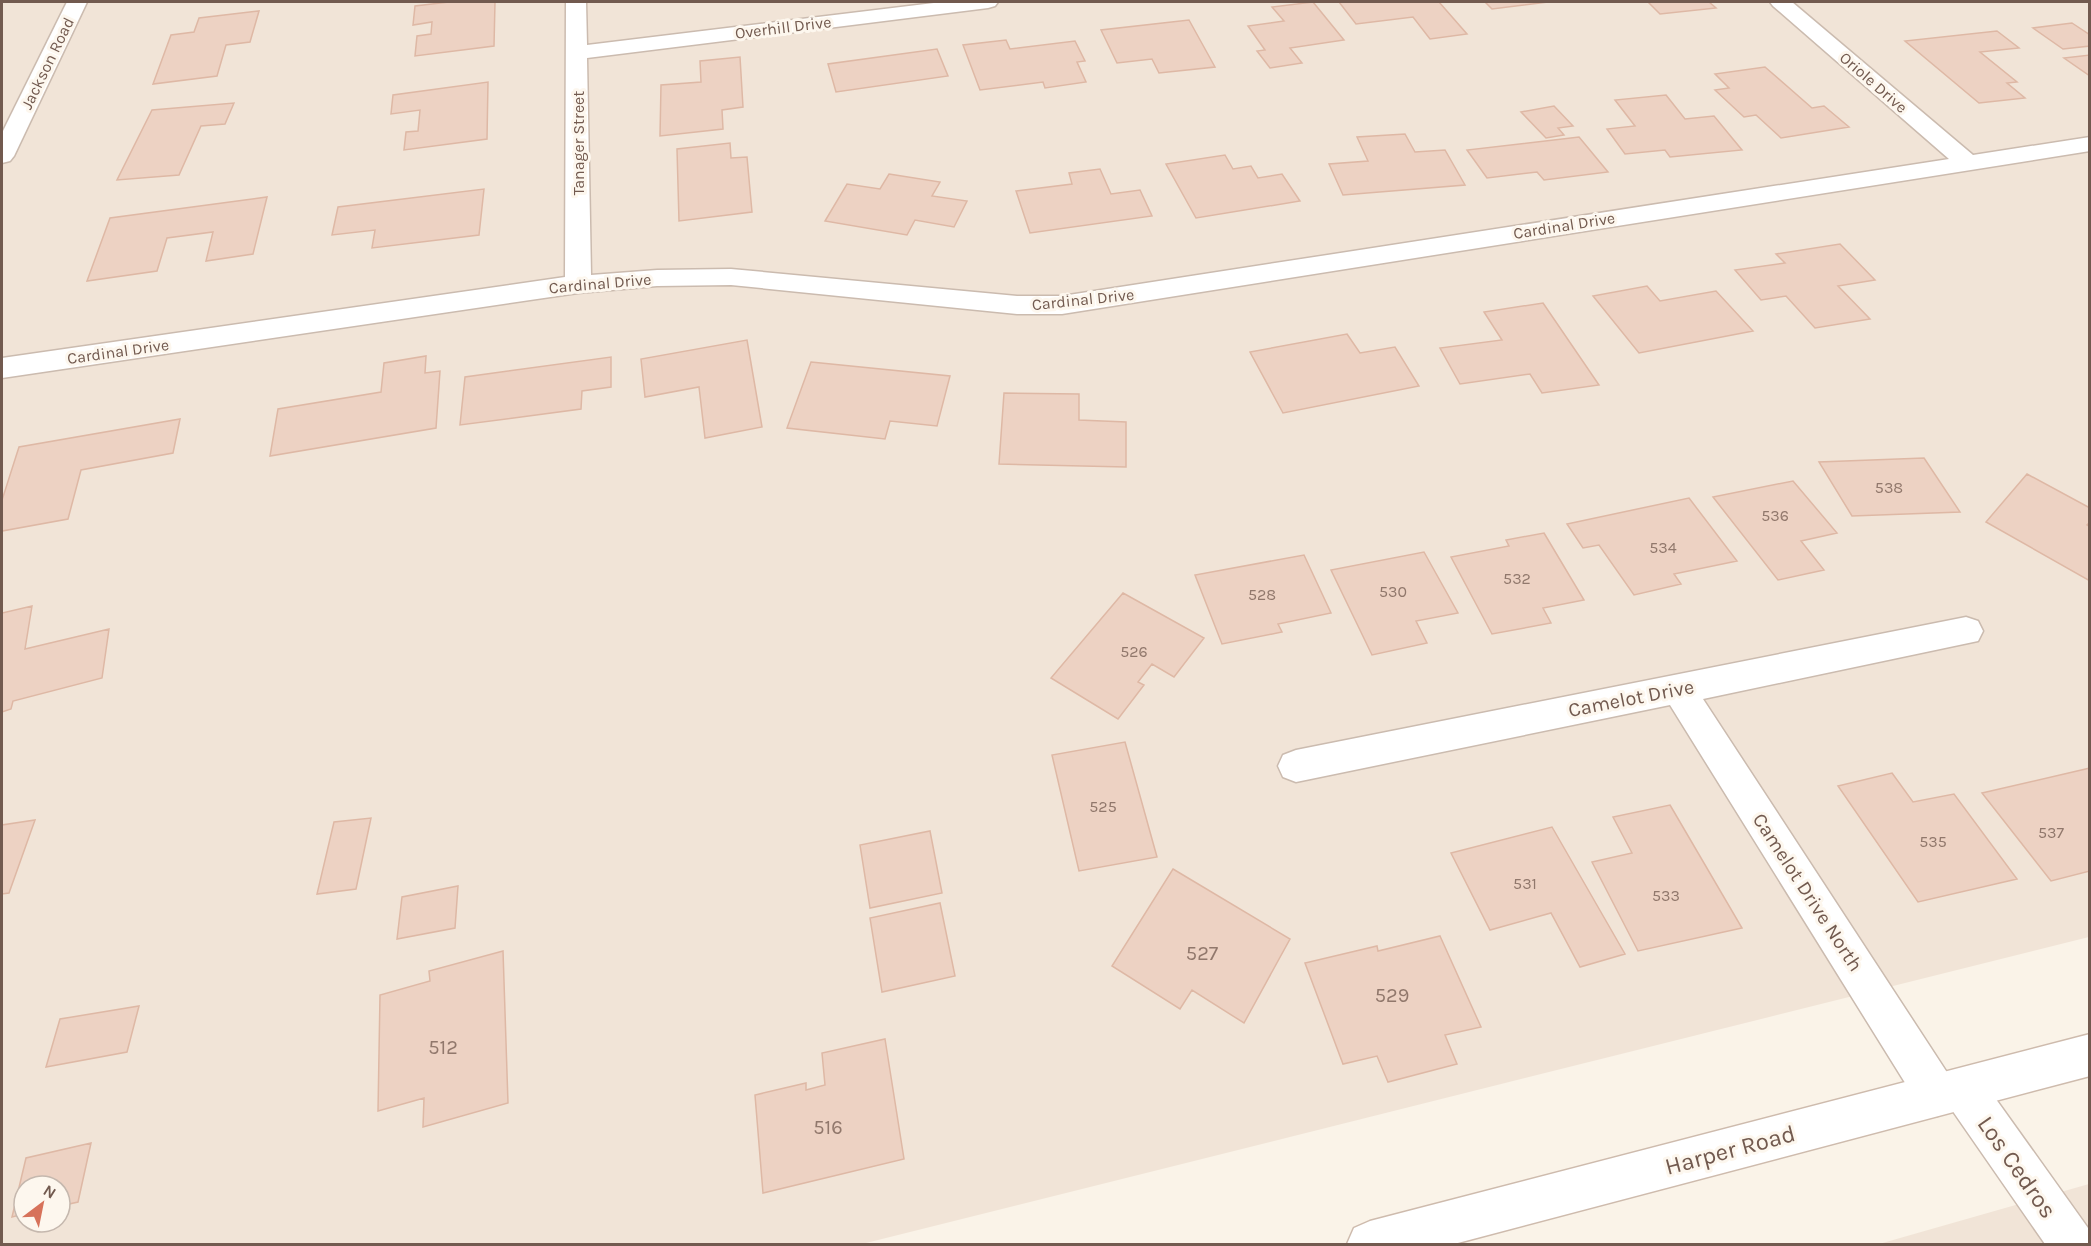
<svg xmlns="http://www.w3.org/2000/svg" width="2091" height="1246" viewBox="0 0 2091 1246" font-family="Karla,sans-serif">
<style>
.residential{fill:#f1e4d7;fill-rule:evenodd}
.building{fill:#edd2c3;stroke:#deb8a5;stroke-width:1.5}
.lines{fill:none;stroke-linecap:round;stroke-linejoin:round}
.minor-casing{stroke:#cbbbaf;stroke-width:3}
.tertiary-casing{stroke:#cbbbaf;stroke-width:3}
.secondary-casing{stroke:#cebbad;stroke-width:3}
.minor{fill:#fff;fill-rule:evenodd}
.tertiary{fill:#fff;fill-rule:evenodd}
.secondary{fill:#fff;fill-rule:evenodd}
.labels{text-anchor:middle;stroke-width:6;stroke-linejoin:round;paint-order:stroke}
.far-street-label{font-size:16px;fill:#725a4f;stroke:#fdf7ee}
.number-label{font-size:16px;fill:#91786c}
.street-label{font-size:20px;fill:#725a4f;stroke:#fdf7ee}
.near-number-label{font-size:20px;fill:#91786c}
.near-street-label{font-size:24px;fill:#725a4f;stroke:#fdf7ee}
</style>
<rect width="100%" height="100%" fill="#faf3e8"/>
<path class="residential" d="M2 2H2089V937L862 1244H2ZM24 1186H60V1222H24Z
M2089 1184V1244H1879Z"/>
<path class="building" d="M449 2H495L494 46 415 56 417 36 431 34 432 22 413 25 415 6Z
M1313 2 1344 40 1290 48 1302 63 1270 68 1257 51 1265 50 1248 26 1284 21 1272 7Z
M1339 2H1439L1467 34 1430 39 1413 17 1356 24Z
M1485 2H1548L1492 9Z
M1648 2H1709L1716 8 1660 14Z
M259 11 250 42 226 45 217 76 153 84 171 35 194 32 199 18Z
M1189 20 1215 67 1159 73 1152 59 1117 63 1101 30Z
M2072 23 2090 35V46L2063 49 2033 28Z
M1997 31 2019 48 1980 52 2017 82 2007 83 2025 98 1979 103 1905 41Z
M1006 40 1010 49 1075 41 1085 61 1077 62 1086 82 1045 88 1043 82 980 90 963 45Z
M937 49 948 76 836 92 828 64Z
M2090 55V76L2064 58Z
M740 57 743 107 722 110 723 129 660 136 661 85 701 82 700 61Z
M1765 67 1812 108 1824 106 1849 127 1781 138 1756 115 1744 117 1715 90 1729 88 1715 74Z
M488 82 487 139 404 150 406 132 418 131 420 110 391 114 393 95Z
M1666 95 1685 119 1714 116 1742 150 1670 157 1665 150 1625 154 1607 129 1635 126 1615 100Z
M234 103 225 124 201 126 179 175 117 180 152 110Z
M1554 106 1573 126 1558 128 1564 135 1546 138 1521 112Z
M1405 134 1415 152 1445 150 1465 185 1343 195 1329 164 1368 161 1357 137Z
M1579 137 1608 172 1544 180 1537 172 1487 178 1467 150Z
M730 143 731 158 747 157 752 212 679 221 677 149Z
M1225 155 1233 169 1251 166 1258 178 1282 174 1300 201 1196 218 1166 164Z
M1100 169 1111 194 1140 190 1152 216 1030 233 1016 191 1072 184 1069 173Z
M889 174 940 182 932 196 967 201 954 227 915 220 907 235 825 221 847 184 880 189Z
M484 189 479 235 372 248 375 230 332 235 338 207Z
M267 197 253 254 206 261 213 232 167 238 157 271 87 281 110 218Z
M1840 244 1875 280 1838 286 1870 319 1815 328 1786 296 1761 300 1735 270 1785 263 1776 254Z
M1647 286 1660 301 1716 291 1753 331 1639 353 1593 296Z
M1543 303 1599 385 1542 393 1530 374 1460 384 1440 348 1502 340 1484 312Z
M1347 334 1360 353 1395 347 1419 386 1283 413 1250 352Z
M747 340 762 427 705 438 699 387 645 397 641 359Z
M426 356 425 373 440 371 436 428 270 456 278 409 381 392 384 363Z
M611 357V387L582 391 581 409 460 425 465 377Z
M811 362 950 376 937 426 890 421 885 439 787 428Z
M1004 393 1079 394V420L1126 422V467L999 464Z
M180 419 173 453 81 470 68 519 2 531V500L19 447Z
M1924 458 1960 512 1852 516 1819 462Z
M2027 474 2090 508V522L2087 525 2090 527V581L1986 522Z
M1793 481 1837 533 1801 541 1824 570 1778 580 1713 497Z
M1689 498 1737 561 1674 574 1681 584 1634 595 1599 545 1583 548 1567 524Z
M1544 533 1584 600 1543 608 1551 623 1492 634 1451 557 1509 546 1506 540Z
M1424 552 1458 613 1416 621 1427 643 1372 655 1331 570Z
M1304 555 1331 613 1278 624 1282 632 1222 644 1195 575Z
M1123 593 1204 638 1174 677 1152 664 1138 682 1144 685 1118 719 1051 678Z
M32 606 25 649 109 629 102 678 13 701 11 709 2 712V613Z
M1125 742 1157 857 1079 871 1052 755Z
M2090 768V871L2051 881 1982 793Z
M1892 773 1913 802 1954 794 2017 879 1918 902 1838 786Z
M1670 805 1742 928 1638 951 1592 862 1632 853 1613 817Z
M371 818 356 889 317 894 334 822Z
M35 820 9 893 2 894V825Z
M1552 827 1625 954 1580 967 1551 913 1490 930 1451 853Z
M930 831 942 893 870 908 860 845Z
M1173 869 1290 939 1244 1023 1192 990 1180 1009 1112 966Z
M458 886 455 928 397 939 402 897Z
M940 903 955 976 882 992 870 918Z
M1440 936 1481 1027 1445 1035 1457 1064 1388 1082 1377 1056 1343 1064 1305 963 1377 946 1378 951Z
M503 951 508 1103 423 1127 424 1098 378 1111 380 995 430 981 429 971Z
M139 1006 127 1052 46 1067 60 1019Z
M885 1039 904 1159 763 1193 755 1095 806 1083V1090L825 1085 822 1053Z
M91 1143 78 1202 60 1206V1186H24V1214L12 1217 26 1158Z"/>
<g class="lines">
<defs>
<path id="minor" d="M566 2H586L587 45 942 2H998L995 6 988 8 587 58 591 275 657 270 731 269 1017 296H1062L1949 159 1773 6 1770 2H1792L1973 155 2090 137V151L1062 314H1017L731 285 657 286 578 293 2 378V358L565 277Z
M1966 617 1978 621 1983 631 1978 641 1703 699 1948 1074 1963 1068 1978 1074 2088 1228 2090 1244H2045L1952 1110 1937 1116 1922 1110 1670 705 1296 782 1283 777 1278 766 1283 755 1296 750Z"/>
<path id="tertiary" d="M67 2H87L14 156 10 161 2 163V133Z"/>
<path id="secondary" d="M2090 1034V1076L1454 1244H1347L1354 1228 1370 1221Z"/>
</defs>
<use href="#minor" class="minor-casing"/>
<use href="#tertiary" class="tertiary-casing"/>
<use href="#secondary" class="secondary-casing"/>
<use href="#minor" class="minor"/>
<use href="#tertiary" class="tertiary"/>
<use href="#secondary" class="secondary"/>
</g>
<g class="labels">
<g class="far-street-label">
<text transform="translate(783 27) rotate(-7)" y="6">Overhill Drive</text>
<text transform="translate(47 63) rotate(-64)" y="6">Jackson Road</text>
<text transform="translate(1874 82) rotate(41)" y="6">Oriole Drive</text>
<text transform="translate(578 143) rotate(-90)" y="6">Tanager Street</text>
<text transform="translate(1564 225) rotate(-9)" y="6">Cardinal Drive</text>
<text transform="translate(600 283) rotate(-5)" y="6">Cardinal Drive</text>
<text transform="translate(1083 299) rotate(-6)" y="6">Cardinal Drive</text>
<text transform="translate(118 351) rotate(-8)" y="6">Cardinal Drive</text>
</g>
<g class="number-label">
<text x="1889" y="493">538</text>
<text x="1775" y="521">536</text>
<text x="1663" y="553">534</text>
<text x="1517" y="584">532</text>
<text x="1393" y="597">530</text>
<text x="1262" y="600">528</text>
<text x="1134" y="657">526</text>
<text x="1103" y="812">525</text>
<text x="2051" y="838">537</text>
<text x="1933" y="847">535</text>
<text x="1525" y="889">531</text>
<text x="1666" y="901">533</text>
</g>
<g class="street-label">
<text transform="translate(1631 698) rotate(-11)" y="7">Camelot Drive</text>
<text transform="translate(1808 892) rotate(57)" y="7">Camelot Drive North</text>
</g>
<g class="near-number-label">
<text x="1202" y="960">527</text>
<text x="1392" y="1002">529</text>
<text x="443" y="1054">512</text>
<text x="828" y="1134">516</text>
</g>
<g class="near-street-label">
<text transform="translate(1730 1150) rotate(-15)" y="8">Harper Road</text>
<text transform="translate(2017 1167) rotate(55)" y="8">Los Cedros</text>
</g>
</g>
<rect width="2091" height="1246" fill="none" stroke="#725a4f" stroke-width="6"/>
<g transform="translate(42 1204) rotate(32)"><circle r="28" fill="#fdf7ee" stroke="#c5b8ae" stroke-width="1.5"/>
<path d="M0-4.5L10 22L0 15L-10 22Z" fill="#d7725a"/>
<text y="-9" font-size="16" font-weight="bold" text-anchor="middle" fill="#725a4f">N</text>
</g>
</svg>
